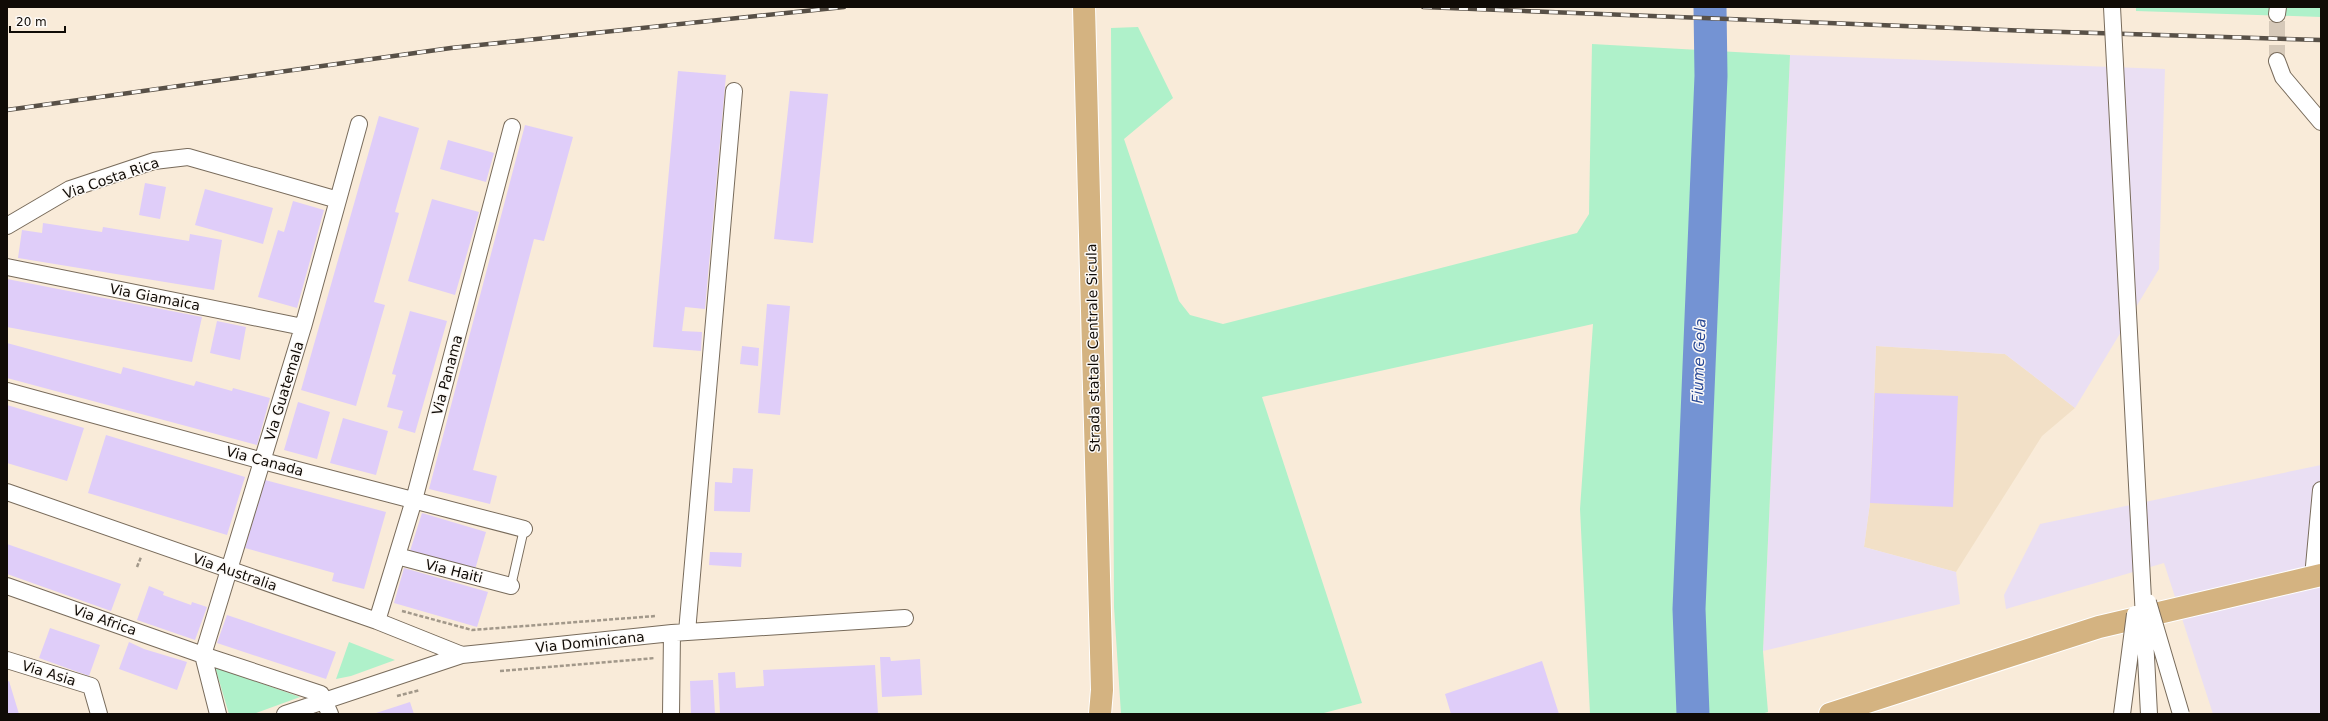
<svg xmlns="http://www.w3.org/2000/svg" width="2328" height="721" viewBox="0 0 2328 721" font-family="'DejaVu Sans',sans-serif">
<style>
.built{fill:#f2e0c7}
.industrial{fill:#eadff3}
.green{fill:#aff1ca}
.lines{fill:none;stroke-linecap:round;stroke-linejoin:round}
.river{stroke:#7493d3;stroke-width:33}
.building{fill:#dfcdf9}
.street-tunnel{stroke:#d6c9b9;stroke-width:16;stroke-dasharray:16 8;stroke-linecap:butt}
.lane-casing{stroke:#786b5b;stroke-width:10}
.street-casing{stroke:#786b5b;stroke-width:18}
.primary-casing{stroke:#fff;stroke-width:24}
.path{stroke:#a2988a;stroke-width:2.5;stroke-dasharray:4 2;stroke-linecap:butt}
.lane{stroke:#fff;stroke-width:8}
.street{stroke:#fff;stroke-width:16}
.primary{stroke:#d4b381;stroke-width:22}
.rail-casing{stroke:#585047;stroke-width:4.5}
.rail{stroke:#fdfaf7;stroke-width:3;stroke-dasharray:9;stroke-linecap:butt}
.street-bridge-casing{stroke:#786b5b;stroke-width:18;stroke-linecap:butt}
.street-bridge{stroke:#fff;stroke-width:16}
.labels{text-anchor:middle;stroke-width:3;stroke-linejoin:round;paint-order:stroke}
.street-label{font-size:14px;fill:#100b06;stroke:#fdfaf7}
.water-label{font-size:15px;font-style:italic;fill:#284895;stroke:#fdfaf7}
</style>
<rect width="100%" height="100%" fill="#f9ebd9"/>
<path class="built" d="M1876 346 2005 354 2075 408 2042 436 1956 572 1864 547 1870 503Z"/>
<path class="industrial" d="M1790 55 2165 69 2159 269 2075 408 2005 354 1876 346 1870 503 1864 547 1956 572 1960 604 1763 651Z
M2321 465V714H2213L2164 563 2006 609 2004 595 2040 524Z"/>
<path class="green" d="M2136 7H2321V17L2136 11Z
M1138 27 1173 98 1124 139 1179 301 1190 315 1223 324 1577 233 1589 214 1592 44 1790 55 1763 651 1768 712 1761 714H1590L1580 509 1593 324 1262 397 1362 703 1320 714H1121L1114 607 1111 28Z
M349 642 395 660 351 676 336 679Z
M215 667 300 697 253 714H229Z"/>
<g class="lines">
<path class="river" d="M1693 714 1689 609 1711 76 1710 7"/>
</g>
<path class="building" d="M678 71 726 75 705 309 685 307 682 331 702 332 701 351 653 347Z
M790 91 828 94 813 243 774 239Z
M379 116 419 128 395 212 399 213 374 302 385 305 356 406 301 390Z
M525 125 573 137 544 241 534 239 473 470 497 476 490 504 429 489Z
M448 140 494 153 486 182 440 169Z
M145 183 166 187 160 219 139 215Z
M205 189 273 208 263 244 195 225Z
M432 199 479 212 455 295 408 281Z
M293 201 324 210 297 308 258 297 278 230 284 232Z
M43 223 102 232 103 227 189 241 190 234 222 240 214 290 18 258 22 230 42 233Z
M7 279 202 317 192 362 7 327Z
M767 304 790 306 780 415 758 413Z
M410 311 447 321 415 433 398 428 403 411 387 407 396 375 392 374Z
M217 321 246 327 240 360 210 353Z
M7 343 121 374 123 367 194 386 196 381 232 391 233 388 270 398 257 445 7 378Z
M742 346 759 348 758 366 740 364Z
M1875 393 1958 396 1953 507 1870 503Z
M298 402 330 412 317 459 284 450Z
M7 405 84 428 67 481 7 463Z
M343 418 388 431 376 475 330 463Z
M106 435 245 477 227 535 88 493Z
M733 468 753 469 750 512 714 511 715 482 732 483Z
M265 480 386 512 364 589 332 581 334 573 245 548Z
M422 513 486 532 474 573 409 554Z
M7 544 121 584 111 611 7 574Z
M710 552 742 553 741 567 709 565Z
M404 568 488 592 477 627 394 603Z
M149 586 164 592 163 595 191 605 192 602 207 607 195 640 137 620Z
M227 615 336 652 326 679 217 643Z
M50 628 100 645 89 676 39 658Z
M129 642 144 649 187 662 177 690 119 669Z
M880 657H890L891 661 920 659 922 695 882 697Z
M1542 661 1559 714H1451L1445 694Z
M875 665 878 714H720L718 673 735 672 736 688 764 686 763 670Z
M713 680 715 714H691L690 681Z
M9 681 19 714H7V682Z
M410 702 414 714H373Z"/>
<g class="lines">
<path class="street-tunnel" d="M2277 61V14"/>
<defs>
<path id="lane" d="M511 586 524 529"/>
<path id="street" d="M2277 14 2278 7
M2277 61 2283 77 2321 122
M7 226 70 189 154 161 188 157 338 200
M7 267 303 327
M7 391 263 461 524 529
M7 492 377 621 462 655
M397 556 511 586
M2313 577 2321 490
M7 586 203 655 303 327 359 124
M377 621 414 500 512 127
M687 632 734 91
M7 660 91 686 99 714
M218 714 203 655 321 694 330 714
M285 714 462 655 672 633 905 618
M671 714 672 633"/>
<path id="primary" d="M1084 7 1102 690 1100 714
M1830 714 2099 627 2321 575"/>
</defs>
<use href="#lane" class="lane-casing"/>
<use href="#street" class="street-casing"/>
<use href="#primary" class="primary-casing"/>
<path class="path" d="M137 567 141 557
M402 611 472 630 656 616
M500 671 655 658
M397 696 420 690"/>
<use href="#lane" class="lane"/>
<use href="#street" class="street"/>
<use href="#primary" class="primary"/>
<defs>
<path id="rail" d="M1423 7 2030 31 2321 40
M7 110 451 48 844 7"/>
</defs>
<use href="#rail" class="rail-casing"/>
<use href="#rail" class="rail"/>
<defs>
<path id="street-bridge" d="M2112 7 2149 714
M2148 602 2181 714
M2122 714 2135 614"/>
</defs>
<use href="#street-bridge" class="street-bridge-casing"/>
<use href="#street-bridge" class="street-bridge"/>
</g>
<g class="labels">
<g class="street-label">
<text transform="translate(111 178) rotate(-19)" y="5">Via Costa Rica</text>
<text transform="translate(155 297) rotate(11)" y="5">Via Giamaica</text>
<text transform="translate(1093 348) rotate(-91)" y="5">Strada statale Centrale Sicula</text>
<text transform="translate(447 375) rotate(-75)" y="5">Via Panama</text>
<text transform="translate(284 391) rotate(-73)" y="5">Via Guatemala</text>
<text transform="translate(265 461) rotate(15)" y="5">Via Canada</text>
<text transform="translate(454 571) rotate(14)" y="5">Via Haiti</text>
<text transform="translate(235 572) rotate(19)" y="5">Via Australia</text>
<text transform="translate(105 620) rotate(19)" y="5">Via Africa</text>
<text transform="translate(590 642) rotate(-6)" y="5">Via Dominicana</text>
<text transform="translate(49 673) rotate(17)" y="5">Via Asia</text>
</g>
<g class="water-label">
<text transform="translate(1699 361) rotate(-88)" y="5">Fiume Gela</text>
</g>
</g>
<rect width="2328" height="721" fill="none" stroke="#100b06" stroke-width="16"/>
<path d="M10 26v6h55v-6" fill="none" stroke="#100b06" stroke-width="2"/>
<text x="16" y="26" font-size="12" fill="#100b06" stroke="#fdfaf7" stroke-width="3" paint-order="stroke">20 m</text>
</svg>
